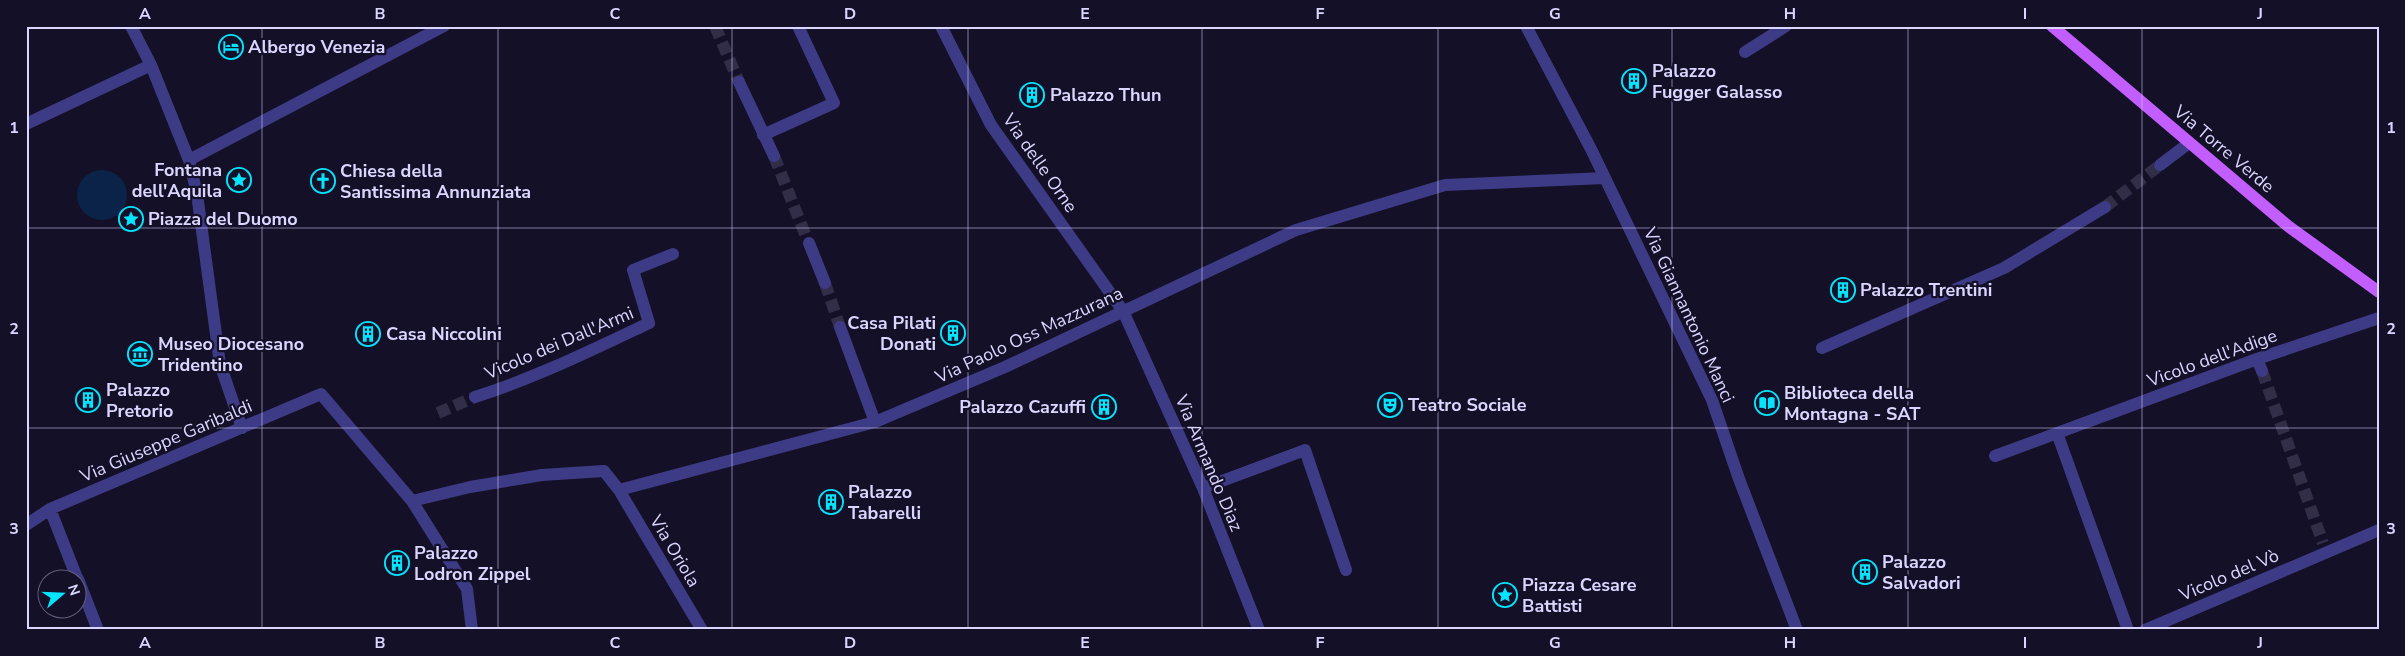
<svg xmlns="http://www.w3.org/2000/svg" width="2405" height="656" viewBox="0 0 2405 656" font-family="'Nunito Sans',sans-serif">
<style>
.water{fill:#0c2349}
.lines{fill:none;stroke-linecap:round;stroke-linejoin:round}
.minor-tunnel{stroke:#322e47;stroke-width:12;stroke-dasharray:12 6;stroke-linecap:butt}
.minor{stroke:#3e3b86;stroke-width:12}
.major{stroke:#c25dfe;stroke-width:12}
.grid{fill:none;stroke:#dad6ff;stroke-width:1;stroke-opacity:0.55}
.labels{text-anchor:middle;stroke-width:4.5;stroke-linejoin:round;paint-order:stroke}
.poi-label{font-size:18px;font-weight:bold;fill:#dad6ff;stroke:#141027;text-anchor:start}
.street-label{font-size:18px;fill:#dad6ff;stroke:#141027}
.neatline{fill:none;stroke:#dad6ff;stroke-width:2}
.grid-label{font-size:16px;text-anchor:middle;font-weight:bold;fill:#dad6ff}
</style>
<rect width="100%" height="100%" fill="#141027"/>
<path class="water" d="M77 195a25 25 0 1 1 50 0a25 25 0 1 1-50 0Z"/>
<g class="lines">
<path class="minor-tunnel" d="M715 26 739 82
M774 156 807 239
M2105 207 2160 165
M825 283 840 327
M2262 371 2323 543
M438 413 475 397"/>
<path class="minor" d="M131 26 151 65 189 160 197 194 220 364 242 428
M941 26 991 125 1123 311 1203 488 1259 630
M1526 26 1591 149 1712 400 1739 479 1797 630
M1745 52 1786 26
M739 82 774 156
M26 124 151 65
M763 135 834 103 798 26
M189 160 444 26
M2160 165 2189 143
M809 243 825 283
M840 327 875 422
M1822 348 2004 268 2105 207
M2257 359 2262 371
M475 397C535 378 592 350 649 323L633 270 673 254
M2057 433 2128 630
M1995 456 2257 359 2379 318
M1203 488 1305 450 1346 570
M619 490 875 422 1005 367 1296 230 1445 185 1605 178
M412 501 467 589 472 630
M50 509 77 578
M26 525 50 509 321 394 412 501 470 487 542 475 604 471 619 490 702 630
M78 579 98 630
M2145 630 2379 530"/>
<path class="major" d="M2052 26 2288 226 2379 292"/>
</g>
<path class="grid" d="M262 26V630M498 26V630M732 26V630M968 26V630M1202 26V630M1438 26V630M1672 26V630M1908 26V630M2142 26V630M26 228H2379M26 428H2379"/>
<defs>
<symbol id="hotel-ring" viewBox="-11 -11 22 22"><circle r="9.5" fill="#141027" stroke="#03e4fe" stroke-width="1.5"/><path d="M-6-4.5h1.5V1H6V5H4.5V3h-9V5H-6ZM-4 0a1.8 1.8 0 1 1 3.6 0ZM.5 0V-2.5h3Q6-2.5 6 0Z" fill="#03e4fe"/></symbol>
<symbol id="building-ring" viewBox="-11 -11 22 22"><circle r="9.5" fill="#141027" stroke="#03e4fe" stroke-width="1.5"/><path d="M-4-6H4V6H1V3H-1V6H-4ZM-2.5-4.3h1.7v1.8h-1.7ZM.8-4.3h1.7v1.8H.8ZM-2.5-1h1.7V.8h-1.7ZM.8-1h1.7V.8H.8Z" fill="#03e4fe"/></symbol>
<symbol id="sight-ring" viewBox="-11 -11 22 22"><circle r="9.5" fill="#141027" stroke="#03e4fe" stroke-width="1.5"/><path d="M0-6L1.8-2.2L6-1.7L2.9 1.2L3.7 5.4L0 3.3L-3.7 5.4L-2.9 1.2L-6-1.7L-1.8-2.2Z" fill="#03e4fe"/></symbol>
<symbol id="church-ring" viewBox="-11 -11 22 22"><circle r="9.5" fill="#141027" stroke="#03e4fe" stroke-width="1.5"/><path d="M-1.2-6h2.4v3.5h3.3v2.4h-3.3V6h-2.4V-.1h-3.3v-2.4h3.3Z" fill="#03e4fe"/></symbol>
<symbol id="museum-ring" viewBox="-11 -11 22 22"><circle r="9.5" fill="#141027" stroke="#03e4fe" stroke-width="1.5"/><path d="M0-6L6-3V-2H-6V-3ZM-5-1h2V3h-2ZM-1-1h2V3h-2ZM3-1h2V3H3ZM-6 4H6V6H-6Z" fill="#03e4fe"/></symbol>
<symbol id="library-ring" viewBox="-11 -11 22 22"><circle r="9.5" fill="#141027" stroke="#03e4fe" stroke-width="1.5"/><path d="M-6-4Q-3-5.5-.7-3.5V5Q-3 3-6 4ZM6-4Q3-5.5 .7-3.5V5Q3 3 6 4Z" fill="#03e4fe"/></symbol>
<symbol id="theatre-ring" viewBox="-11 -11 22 22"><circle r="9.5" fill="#141027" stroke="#03e4fe" stroke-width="1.5"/><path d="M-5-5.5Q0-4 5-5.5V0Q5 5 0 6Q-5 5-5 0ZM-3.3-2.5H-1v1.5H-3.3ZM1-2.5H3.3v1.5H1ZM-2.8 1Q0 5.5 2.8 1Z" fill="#03e4fe"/></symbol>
</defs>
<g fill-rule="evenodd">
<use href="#hotel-ring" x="217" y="33" width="28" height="28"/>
<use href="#building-ring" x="1620" y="67" width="28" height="28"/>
<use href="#building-ring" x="1018" y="81" width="28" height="28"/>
<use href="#sight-ring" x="225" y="166" width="28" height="28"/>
<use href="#church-ring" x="309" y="167" width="28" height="28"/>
<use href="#sight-ring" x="117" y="205" width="28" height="28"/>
<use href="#building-ring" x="1829" y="276" width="28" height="28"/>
<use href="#building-ring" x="939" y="319" width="28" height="28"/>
<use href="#building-ring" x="354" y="320" width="28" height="28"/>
<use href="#museum-ring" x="126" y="340" width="28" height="28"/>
<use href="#building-ring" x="74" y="386" width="28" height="28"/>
<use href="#library-ring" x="1753" y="389" width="28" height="28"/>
<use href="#theatre-ring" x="1376" y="391" width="28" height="28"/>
<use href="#building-ring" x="1090" y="393" width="28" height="28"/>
<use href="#building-ring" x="817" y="488" width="28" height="28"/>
<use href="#building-ring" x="383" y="549" width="28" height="28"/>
<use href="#building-ring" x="1851" y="558" width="28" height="28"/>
<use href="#sight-ring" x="1491" y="581" width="28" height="28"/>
</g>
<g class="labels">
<g class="poi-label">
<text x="248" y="53">Albergo Venezia</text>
<text x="1652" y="77">Palazzo<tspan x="1652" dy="21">Fugger Galasso</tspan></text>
<text x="1050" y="101">Palazzo Thun</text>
<text x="222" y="176" text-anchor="end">Fontana<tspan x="222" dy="21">dell'Aquila</tspan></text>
<text x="340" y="177">Chiesa della<tspan x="340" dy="21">Santissima Annunziata</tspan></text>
<text x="148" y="225">Piazza del Duomo</text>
<text x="1860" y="296">Palazzo Trentini</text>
<text x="936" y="329" text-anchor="end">Casa Pilati<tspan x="936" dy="21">Donati</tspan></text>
<text x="386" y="340">Casa Niccolini</text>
<text x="158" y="350">Museo Diocesano<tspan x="158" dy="21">Tridentino</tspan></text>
<text x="106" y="396">Palazzo<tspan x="106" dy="21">Pretorio</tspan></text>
<text x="1784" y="399">Biblioteca della<tspan x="1784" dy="21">Montagna - SAT</tspan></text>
<text x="1408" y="411">Teatro Sociale</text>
<text x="1086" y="413" text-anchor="end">Palazzo Cazuffi</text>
<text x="848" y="498">Palazzo<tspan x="848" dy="21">Tabarelli</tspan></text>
<text x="414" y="559">Palazzo<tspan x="414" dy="21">Lodron Zippel</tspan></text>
<text x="1882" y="568">Palazzo<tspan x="1882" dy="21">Salvadori</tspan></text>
<text x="1522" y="591">Piazza Cesare<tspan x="1522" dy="21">Battisti</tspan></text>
</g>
<g class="street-label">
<text transform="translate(2224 149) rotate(40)" y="6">Via Torre Verde</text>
<text transform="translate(1040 163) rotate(55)" y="6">Via delle Orne</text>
<text transform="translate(1689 315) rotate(65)" y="6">Via Giannantonio Manci</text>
<text transform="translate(1029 335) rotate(-25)" y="6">Via Paolo Oss Mazzurana</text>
<text transform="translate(559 343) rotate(-23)" y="6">Vicolo dei Dall'Armi</text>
<text transform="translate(2212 358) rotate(-20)" y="6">Vicolo dell'Adige</text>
<text transform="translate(166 441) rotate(-23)" y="6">Via Giuseppe Garibaldi</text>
<text transform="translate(1209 463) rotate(67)" y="6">Via Armando Diaz</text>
<text transform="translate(675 551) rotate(59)" y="6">Via Oriola</text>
<text transform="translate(2229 575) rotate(-23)" y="6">Vicolo del Vò</text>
</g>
</g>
<rect width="2405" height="656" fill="none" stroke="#141027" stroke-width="55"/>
<g transform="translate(62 594) rotate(71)"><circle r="24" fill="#141027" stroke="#635f7d"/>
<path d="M0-4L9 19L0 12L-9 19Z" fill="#03e4fe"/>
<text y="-8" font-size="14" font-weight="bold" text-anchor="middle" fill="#dad6ff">N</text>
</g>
<rect x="28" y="28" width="2350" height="600" class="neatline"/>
<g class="grid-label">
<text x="145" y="19">A</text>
<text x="380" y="19">B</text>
<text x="615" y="19">C</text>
<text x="850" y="19">D</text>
<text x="1085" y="19">E</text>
<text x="1320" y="19">F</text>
<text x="1555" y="19">G</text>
<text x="1790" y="19">H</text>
<text x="2025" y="19">I</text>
<text x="2260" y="19">J</text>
<text x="14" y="133">1</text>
<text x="2391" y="133">1</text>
<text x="14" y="334">2</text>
<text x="2391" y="334">2</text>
<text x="14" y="534">3</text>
<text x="2391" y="534">3</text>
<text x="145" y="648">A</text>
<text x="380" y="648">B</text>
<text x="615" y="648">C</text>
<text x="850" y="648">D</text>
<text x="1085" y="648">E</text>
<text x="1320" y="648">F</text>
<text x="1555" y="648">G</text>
<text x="1790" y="648">H</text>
<text x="2025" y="648">I</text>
<text x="2260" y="648">J</text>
</g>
</svg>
